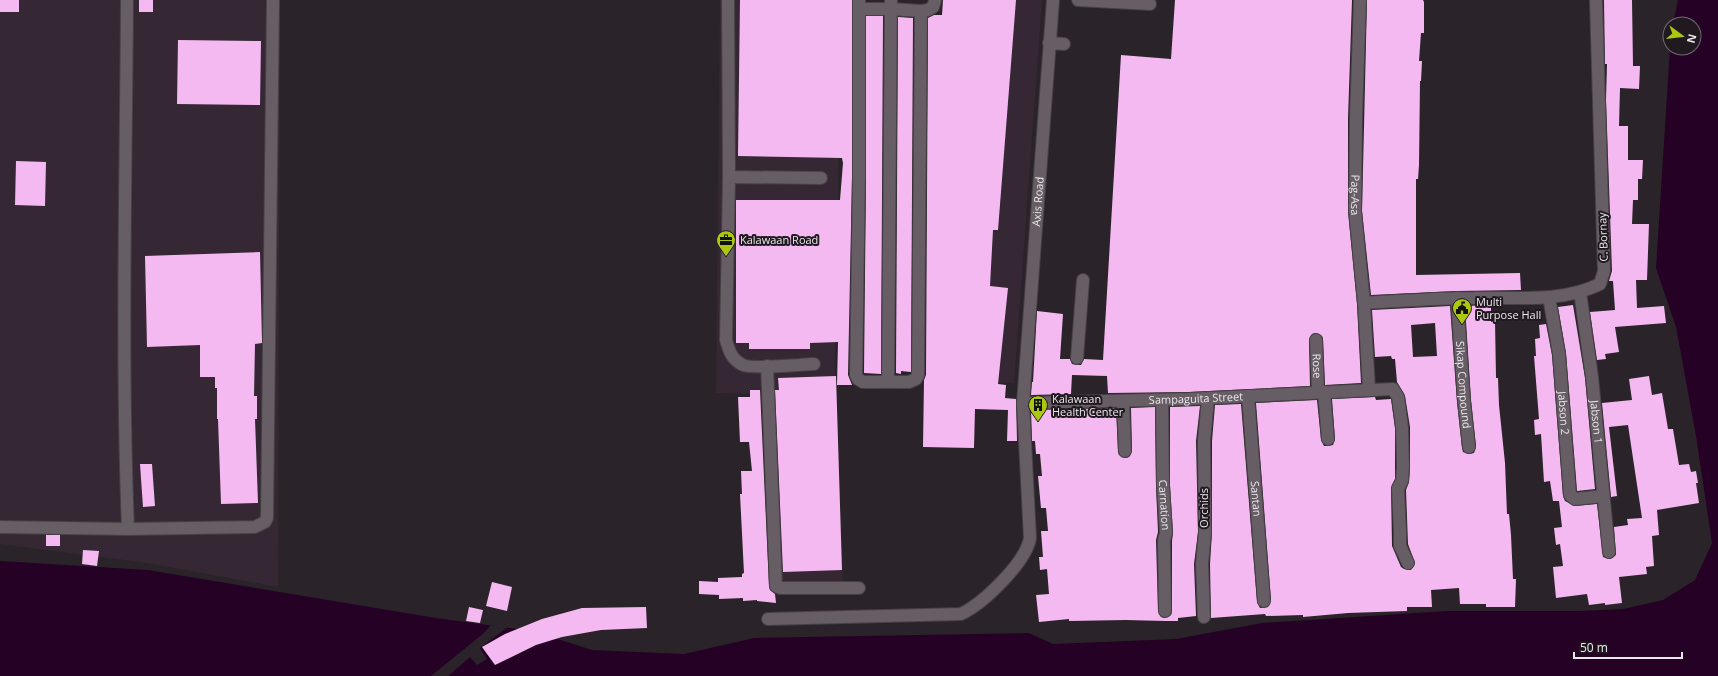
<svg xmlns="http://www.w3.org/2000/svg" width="1718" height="676" viewBox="0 0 1718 676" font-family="'Open Sans',sans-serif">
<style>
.built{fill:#352834}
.water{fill:#250225}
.pier{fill:#2b232a}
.building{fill:#f5b9f2;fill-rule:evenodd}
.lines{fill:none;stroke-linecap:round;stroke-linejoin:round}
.minor-casing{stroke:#474146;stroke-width:14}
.minor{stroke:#665d65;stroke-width:12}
.labels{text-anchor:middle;stroke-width:4;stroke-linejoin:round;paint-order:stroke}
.street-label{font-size:11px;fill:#ece7ec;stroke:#211920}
.poi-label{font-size:11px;fill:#ece7ec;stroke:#211920;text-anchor:start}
</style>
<rect width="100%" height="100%" fill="#2b232a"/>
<path class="built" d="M0 0H280L278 587 148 563 0 544Z
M720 0H841L835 358 843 589 770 588 761 394 716 393Z
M964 0H1042L1014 383 936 382Z"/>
<path class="water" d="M1678 0H1718V676H0V561L148 570 436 618 533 631 592 650 684 654 754 638 1029 633 1053 644 1176 639 1262 623 1446 611H1579L1623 609 1663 600 1695 580 1712 543 1696 436 1676 327 1656 268 1670 48H1694V24H1673Z"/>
<path class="pier" d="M492 624 509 626 480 648 487 659 477 665 470 657 448 676H431L484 633Z"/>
<path class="building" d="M0 0H19V12H0Z
M139 0H153V12H139Z
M740 0H852V178L848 375 852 385H837L838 342 810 343V349H749V343H736V200H840L843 163 842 158 738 156Z
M943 0H1016L998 230H993L990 286 1008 288 998 384 1006 385 1005 398 1016 399 1017 441H1007L1008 410 975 409 974 448 923 447 924 380 926 375 928 18 934 15H942Z
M1175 0H1352L1348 118V211L1357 304 1361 383 1325 385 1323 339 1322 336 1316 333 1312 334 1309 340 1310 386 1189 392 1108 393 1107 376 1072 375 1071 394 1031 395 1032 382H1033L1037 311 1063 314 1060 359H1070L1072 364 1077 365H1081L1084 359 1103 360 1121 55 1171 59Z
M1367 0H1423L1424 2V33H1421L1419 61H1422L1421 81H1420L1419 165 1418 179H1416V275L1520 273 1521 290 1457 291 1371 295 1362 211Z
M1604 0H1632L1633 66H1640L1639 89 1620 88 1619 126H1628V160H1643L1642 179H1638V200H1633L1632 224H1649L1647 280H1636L1637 308 1664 306 1666 323 1615 327 1619 352 1605 354 1606 359 1597 360 1590 312 1615 310 1613 281H1609L1612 271 1606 100 1607 64H1605Z
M866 16H883L881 374 864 373 866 178Z
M898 17 913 18 911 372 901 371V374L896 373Z
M178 40 261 41 260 105 177 104Z
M16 161 46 162 45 206 15 205Z
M260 252 262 343 255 344 254 396H257V419H255L258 503 221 504 218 419H217V388H215V377H200V345L147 347 145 256Z
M1491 305V322L1495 321 1496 378H1498L1499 405 1505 463 1507 514H1509L1511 535 1513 579H1516L1515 607H1486V604H1460L1459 588 1431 590 1432 607H1407V611L1348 613 1303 617V615L1266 616 1265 614 1211 618 1210 564 1212 532V441L1215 405 1241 404 1257 602 1260 608 1268 607 1271 600 1256 403 1317 400 1321 440 1324 446H1328L1333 445 1335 439 1332 399 1375 397 1376 400 1391 399 1395 428V479L1391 488 1392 546 1401 567 1404 569 1411 570 1415 563 1408 544 1406 490 1409 482 1410 467V427L1405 396 1397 382 1395 359H1392L1391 356 1375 357 1372 310 1450 306 1457 402 1462 448 1463 452 1469 454 1474 453 1476 446 1471 400 1465 306ZM1435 323 1437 356 1413 357 1411 325Z
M1573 305 1585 378 1595 489 1577 491 1566 353 1558 307Z
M1546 324 1552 355 1563 496 1565 501 1575 506 1597 504 1603 557 1610 559 1616 555 1614 527 1628 525 1627 519 1642 518 1628 425 1609 427 1617 496 1611 497 1602 403 1632 400 1629 379 1649 376 1652 395 1662 393 1668 429H1673L1679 465 1689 464 1691 472 1696 471 1698 483H1696L1699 503 1657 510 1659 535 1652 536 1654 566 1646 567 1647 574 1619 577 1622 603 1605 605V603L1589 605 1587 594 1556 598 1553 567 1563 566 1560 544 1556 545 1554 528 1562 527 1559 501H1553L1550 481 1544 482 1541 434 1535 435 1534 420 1539 419 1534 356H1536L1535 339 1540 338 1539 325Z
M836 376 842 570 783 572 775 390H779L778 378Z
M750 390H760L769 586 770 590 775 594 776 603 757 601V600L743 601V598L719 599V595L699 594V581L718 582V578L742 577V574L744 573 740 494H742L741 471H752L749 442H740L738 397H750Z
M1200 406 1196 441 1198 532 1194 564 1196 616 1178 618V621H1166L1126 620 1069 621V619L1039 622 1036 595 1049 594 1047 569 1040 570 1039 557H1043L1041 531H1048L1046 508H1041L1038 476H1042L1040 454H1036L1035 441H1032L1031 410 1116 408 1118 452 1119 455 1125 458 1129 457 1132 451 1131 408 1155 407 1156 486 1158 532 1156 540 1158 611 1161 617 1165 618 1171 615 1172 611V541L1173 533 1170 486V407Z
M140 464H152L155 506 143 507Z
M46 535H60V546H46Z
M83 550 99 551 97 566 82 564Z
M492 582 512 587 507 611 486 606Z
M469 607 483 610 480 623 466 621Z
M646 607 647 628 601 630 562 637 536 645 495 665 482 647 505 634 542 619 582 608Z"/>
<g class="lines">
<defs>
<g id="minor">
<path d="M127 0C126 176 121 353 128 529"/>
<path d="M728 0 729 177 726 340C729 351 732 360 743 365 751 369 801 365 814 364"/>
<path d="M859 0V178L856 375 858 379 863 382H909L916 379 918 375 921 11 928 10 933 7 935 0"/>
<path d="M1078 0 1150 4"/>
<path id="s1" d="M1360 0 1356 118 1355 211 1364 303 1369 389"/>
<path d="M859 9H891L921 11"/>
<path d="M1049 43 1064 44"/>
<path d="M729 177 821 178"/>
<path id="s2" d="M1580 292 1592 377 1609 552"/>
<path id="s3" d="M1549 297 1559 354 1570 495 1575 499 1603 496"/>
<path id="s4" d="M1457 298 1464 401 1469 447"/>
<path d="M1364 303C1401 301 1438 298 1474 298 1517 297 1561 303 1600 284L1604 271 1596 0"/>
<path id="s5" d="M1316 340 1318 392"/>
<path d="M1077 358 1083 280"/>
<path d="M767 366 776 586 780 588H859"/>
<path d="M888 382 891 0"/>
<path d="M1324 392 1328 439"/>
<path id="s6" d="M1248 396 1264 601"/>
<path id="s7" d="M1162 400 1163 486 1166 533 1164 540 1165 611"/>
<path d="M1123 401 1125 451"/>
<path id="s8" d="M1023 403 1189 399 1393 389 1398 397 1402 427 1403 467 1402 481 1398 488 1400 531V546L1408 563"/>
<path d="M0 527 128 529 255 527 265 522 267 518 273 0"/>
<path d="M1204 617 1202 564 1205 532 1204 441 1208 398"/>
<path id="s9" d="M768 619 961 614C984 603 1026 562 1030 538L1023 403 1053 0"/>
</g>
</defs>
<use href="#minor" class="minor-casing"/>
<use href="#minor" class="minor"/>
</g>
<defs>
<symbol id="office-pin" viewBox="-11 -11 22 30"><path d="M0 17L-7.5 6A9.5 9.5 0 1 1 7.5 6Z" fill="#adc60e" stroke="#211920"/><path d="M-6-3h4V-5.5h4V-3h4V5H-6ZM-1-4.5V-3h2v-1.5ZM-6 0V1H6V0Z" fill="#111"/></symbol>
<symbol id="civic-pin" viewBox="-11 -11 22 30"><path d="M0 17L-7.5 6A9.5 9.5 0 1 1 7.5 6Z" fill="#adc60e" stroke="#211920"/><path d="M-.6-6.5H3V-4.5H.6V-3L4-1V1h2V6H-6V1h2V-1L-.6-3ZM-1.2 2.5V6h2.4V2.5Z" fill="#111"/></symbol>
<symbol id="building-pin" viewBox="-11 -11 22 30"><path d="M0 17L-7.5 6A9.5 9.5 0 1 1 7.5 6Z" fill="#adc60e" stroke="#211920"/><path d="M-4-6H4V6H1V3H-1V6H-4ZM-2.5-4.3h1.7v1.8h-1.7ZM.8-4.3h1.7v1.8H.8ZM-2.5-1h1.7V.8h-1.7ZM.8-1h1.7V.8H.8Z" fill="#111"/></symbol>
</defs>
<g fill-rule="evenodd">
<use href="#office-pin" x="715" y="229" width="22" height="30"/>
<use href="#civic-pin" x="1451" y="297" width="22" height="30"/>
<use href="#building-pin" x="1027" y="394" width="22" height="30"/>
</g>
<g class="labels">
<g class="street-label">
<text dy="4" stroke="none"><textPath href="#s1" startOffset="195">Pag-Asa</textPath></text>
<text dy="4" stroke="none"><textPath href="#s9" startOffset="635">Axis Road</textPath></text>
<text transform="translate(1603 237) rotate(-92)" y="4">C. Bornay</text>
<text dy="4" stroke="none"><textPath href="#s5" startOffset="26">Rose</textPath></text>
<text dy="4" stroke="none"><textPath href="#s4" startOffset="87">Sikap Compound</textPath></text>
<text dy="4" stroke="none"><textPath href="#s8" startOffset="173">Sampaguita Street</textPath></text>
<text dy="4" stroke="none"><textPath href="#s3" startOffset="117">Jabson 2</textPath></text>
<text dy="4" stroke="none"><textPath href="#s2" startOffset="131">Jabson 1</textPath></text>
<text dy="4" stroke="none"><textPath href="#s6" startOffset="103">Santan</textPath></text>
<text dy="4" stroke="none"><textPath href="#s7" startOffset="105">Carnation</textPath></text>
<text transform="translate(1204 508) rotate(-90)" y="4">Orchids</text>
</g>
<g class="poi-label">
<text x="740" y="244">Kalawaan Road</text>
<text x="1476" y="306">Multi<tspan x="1476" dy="13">Purpose Hall</tspan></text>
<text x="1052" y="403">Kalawaan<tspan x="1052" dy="13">Health Center</tspan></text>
</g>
</g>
<g transform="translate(1682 36) rotate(105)"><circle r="19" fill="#211920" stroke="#726b72"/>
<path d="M0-3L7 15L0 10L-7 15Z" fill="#adc60e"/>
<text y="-6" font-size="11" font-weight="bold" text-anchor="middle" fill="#ece7ec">N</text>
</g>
<path d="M1574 652v6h108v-6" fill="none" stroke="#ece7ec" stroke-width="2"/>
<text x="1580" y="652" font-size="12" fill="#ece7ec" stroke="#211920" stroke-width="3" paint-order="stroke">50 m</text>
</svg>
